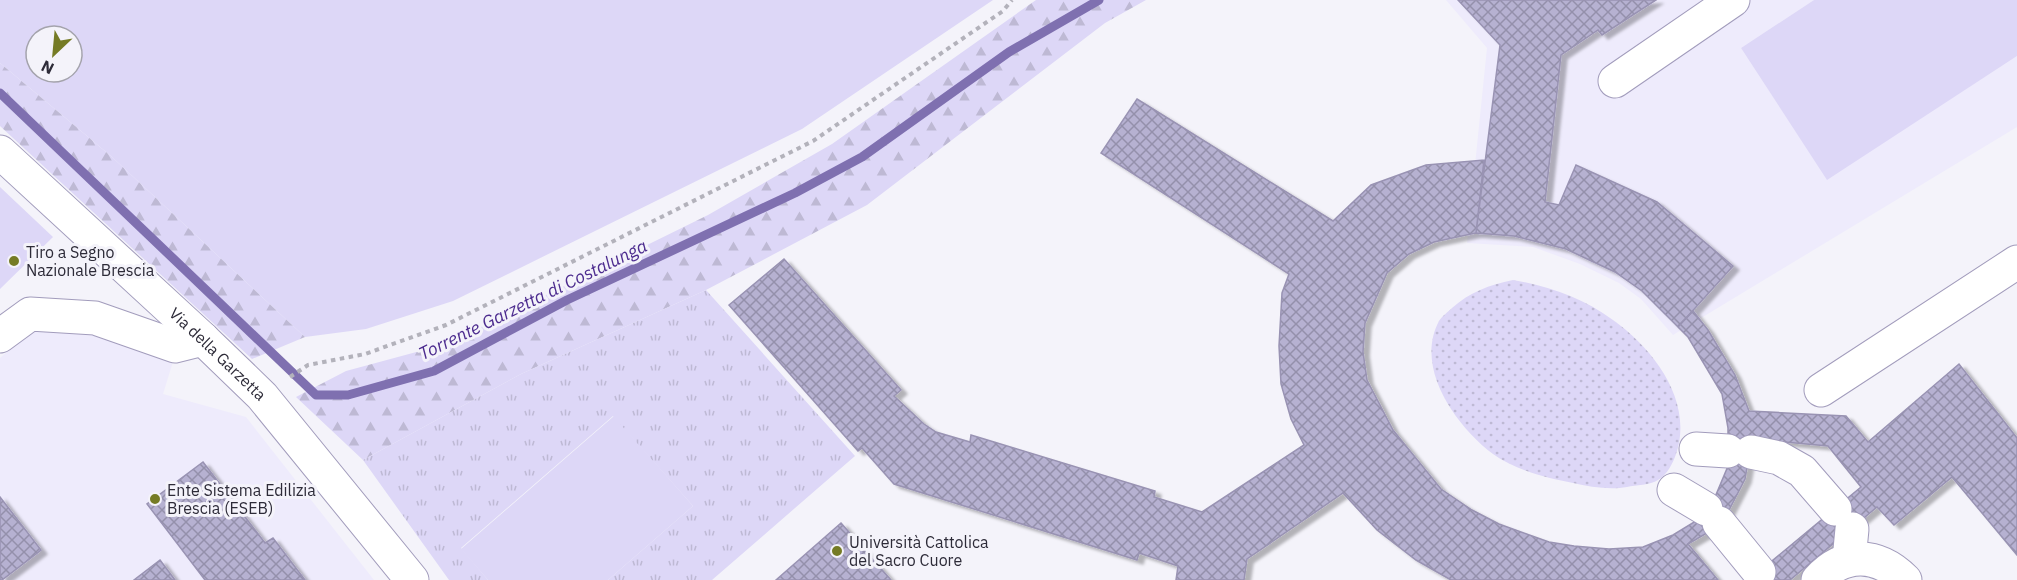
<svg xmlns="http://www.w3.org/2000/svg" width="2017" height="580" viewBox="0 0 2017 580" font-family="'IBM Plex Sans',sans-serif">
<style>
.built{fill:#eeebfc}
.grass{fill:#ddd7f7;fill-rule:evenodd}
.forest{fill:url(#forest-firs)}
.park{fill:url(#park-tufts)}
.garden{fill:url(#garden-dots)}
.lines{fill:none;stroke-linecap:round;stroke-linejoin:round}
.stream{stroke:#7f70b0;stroke-width:9}
.building{fill:url(#building-cross-hatch);stroke:#9993b3;stroke-width:1.5;filter:url(#shadow)}
.minor-casing{stroke:#a29cbc;stroke-width:35}
.path{stroke:#b3b2bb;stroke-width:4;stroke-dasharray:4.5 4.5;stroke-linecap:butt}
.minor{stroke:#fff;stroke-width:33}
.poi-dot{fill:#757b25;stroke:#f4f3fa;stroke-width:2}
.labels{text-anchor:middle;stroke-width:6;stroke-linejoin:round;paint-order:stroke}
.poi-label{font-size:16px;fill:#2d2b38;stroke:#f4f3fa;text-anchor:start}
.street-label{font-size:16px;fill:#2d2b38;stroke:#f4f3fa}
.water-label{font-size:18px;font-style:italic;fill:#4d2c8f;stroke:#f4f3fa}
</style>
<defs>
<pattern id="forest-firs" width="22" height="20" patternUnits="userSpaceOnUse" patternTransform="scale(1.5)"><rect width="22" height="20" fill="#ddd7f7"/><path d="M5 1l3.5 6h-7zM16 11l3.5 6h-7z" fill="#beb9d4"/></pattern>
<pattern id="park-tufts" width="24" height="20" patternUnits="userSpaceOnUse" patternTransform="scale(1.5)"><rect width="24" height="20" fill="#ddd7f7"/><path d="M3 7l-1-3M5 7V3M7 7l1-3M15 17l-1-3M17 17v-4M19 17l1-3" fill="none" stroke="#beb9d4"/></pattern>
<pattern id="garden-dots" width="8" height="8" patternUnits="userSpaceOnUse" patternTransform="scale(1.5)"><rect width="8" height="8" fill="#ddd7f7"/><path d="M2 2h.1M6 6h.1" fill="none" stroke="#beb9d4" stroke-width="1.8" stroke-linecap="round"/></pattern>
<pattern id="building-cross-hatch" width="8" height="8" patternUnits="userSpaceOnUse" patternTransform="scale(1.5)"><rect width="8" height="8" fill="#b6b1d1"/><path d="M0 0l8 8M0 8l8-8" fill="none" stroke="#9490ab"/></pattern>
<filter id="shadow"><feDropShadow dx="6" dy="4" stdDeviation="1.5" flood-color="#0004"/></filter>
</defs>
<rect width="100%" height="100%" fill="#f4f3fa"/>
<path class="built" d="M1446 0H1814L1741 48 1827 179 2017 56V127L1673 335 1641 299 1619 283 1580 264 1533 247 1467 243 1487 48Z
M65 323 175 355 163 394 246 417 374 580H0V358L34 328Z"/>
<path class="grass" d="M0 0H993L802 129 453 301 366 329 305 337 112 157 0 63ZM36 36H72V72H36Z
M1814 0H2017V56L1827 180 1741 48Z
M0 187 53 237 0 289Z
M614 416 693 506 608 580H488L461 549Z"/>
<path class="forest" d="M1036 0H1146L1105 23 867 205 706 290 521 374 363 460 296 397 346 371 446 344 708 215 832 144Z
M0 63 112 157 305 337 252 359 0 126Z"/>
<path class="park" d="M706 290 855 456 712 580H608L693 506 613 416 461 548 488 580H449L363 460 521 374Z"/>
<path class="garden" d="M1513 280C1549 286 1583 298 1613 320 1654 349 1694 402 1676 454 1673 463 1667 475 1658 480 1650 485 1636 485 1627 487 1610 490 1590 487 1573 483 1547 478 1515 470 1493 454 1456 426 1414 368 1439 321 1442 316 1448 312 1452 308 1470 292 1489 285 1513 280Z"/>
<g class="lines">
<path class="stream" d="M0 93 316 395H348L434 371 567 300 795 193 862 157 1009 52 1099 0"/>
</g>
<path class="building" d="M1458 0H1656L1602 35 1598 30 1561 55 1545 202 1559 205 1576 165 1657 202 1733 266 1678 327 1642 291 1615 272 1566 249 1514 236 1476 233 1500 45Z
M1137 99 1333 221 1371 185 1426 165 1484 160 1476 233 1434 242 1409 254 1387 273 1365 323 1363 352 1367 380 1393 430 1441 489 1472 510 1499 524 1549 542 1574 546 1609 549 1643 547 1673 535 1696 521 1715 497 1728 466V428L1722 394 1688 337 1678 327 1693 311 1708 330 1735 375 1749 411 1846 416 1868 442 1959 364 2017 438V555L1952 477 1894 525 1877 507 1790 580H1749L1861 487 1828 446 1752 439 1745 479 1728 512 1707 533 1688 544 1718 580H1451L1416 560 1377 530 1343 493 1247 559 1244 580H1176L1178 566 1139 553 1137 560 894 484 862 448 858 451 729 305 784 259 901 390 894 396 924 424 936 432 970 442 971 435 1155 491 1154 497 1202 512 1304 445 1291 419 1281 384 1279 346 1282 293 1289 274 1101 153Z
M203 462 265 543 273 538 305 580H205L147 504Z
M0 497 41 550 2 580H0Z
M841 523 891 580H776Z
M160 560 175 580H134Z"/>
<g class="lines">
<defs>
<g id="minor">
<path d="M1615 81 1733 0"/>
<path id="s1" d="M0 152 203 339 262 396 412 580"/>
<path d="M0 336 30 314 95 318 175 346 203 339"/>
<path d="M1821 390 2017 262"/>
<path d="M1696 449 1728 451"/>
<path d="M1751 452 1779 458 1802 471 1835 509"/>
<path d="M1674 490 1706 509"/>
<path d="M1719 523 1759 572"/>
<path d="M1849 560 1852 529"/>
<path d="M1818 580C1844 551 1878 553 1905 580"/>
</g>
</defs>
<use href="#minor" class="minor-casing"/>
<path class="path" d="M290 377 308 365 365 354 446 325 813 141 1003 11 1012 0"/>
<use href="#minor" class="minor"/>
</g>
<g class="poi-dot">
<circle cx="14" cy="261" r="6"/>
<circle cx="155" cy="499" r="6"/>
<circle cx="837" cy="551" r="6"/>
</g>
<g class="labels">
<g class="poi-label">
<text x="26" y="258">Tiro a Segno<tspan x="26" dy="18">Nazionale Brescia</tspan></text>
<text x="167" y="496">Ente Sistema Edilizia<tspan x="167" dy="18">Brescia (ESEB)</tspan></text>
<text x="849" y="548">Università Cattolica<tspan x="849" dy="18">del Sacro Cuore</tspan></text>
</g>
<g class="street-label">
<text dy="6" stroke="none"><textPath href="#s1" startOffset="297">Via della Garzetta</textPath></text>
</g>
<g class="water-label">
<text transform="translate(533 300) rotate(-26)" y="6">Torrente Garzetta di Costalunga</text>
</g>
</g>
<g transform="translate(54 54) rotate(206)"><circle r="28" fill="#f4f3fa" stroke="#a4a3ac" stroke-width="1.5"/>
<path d="M0-4.5L10 22L0 15L-10 22Z" fill="#757b25"/>
<text y="-9" font-size="16" font-weight="bold" text-anchor="middle" fill="#2d2b38">N</text>
</g>
</svg>
